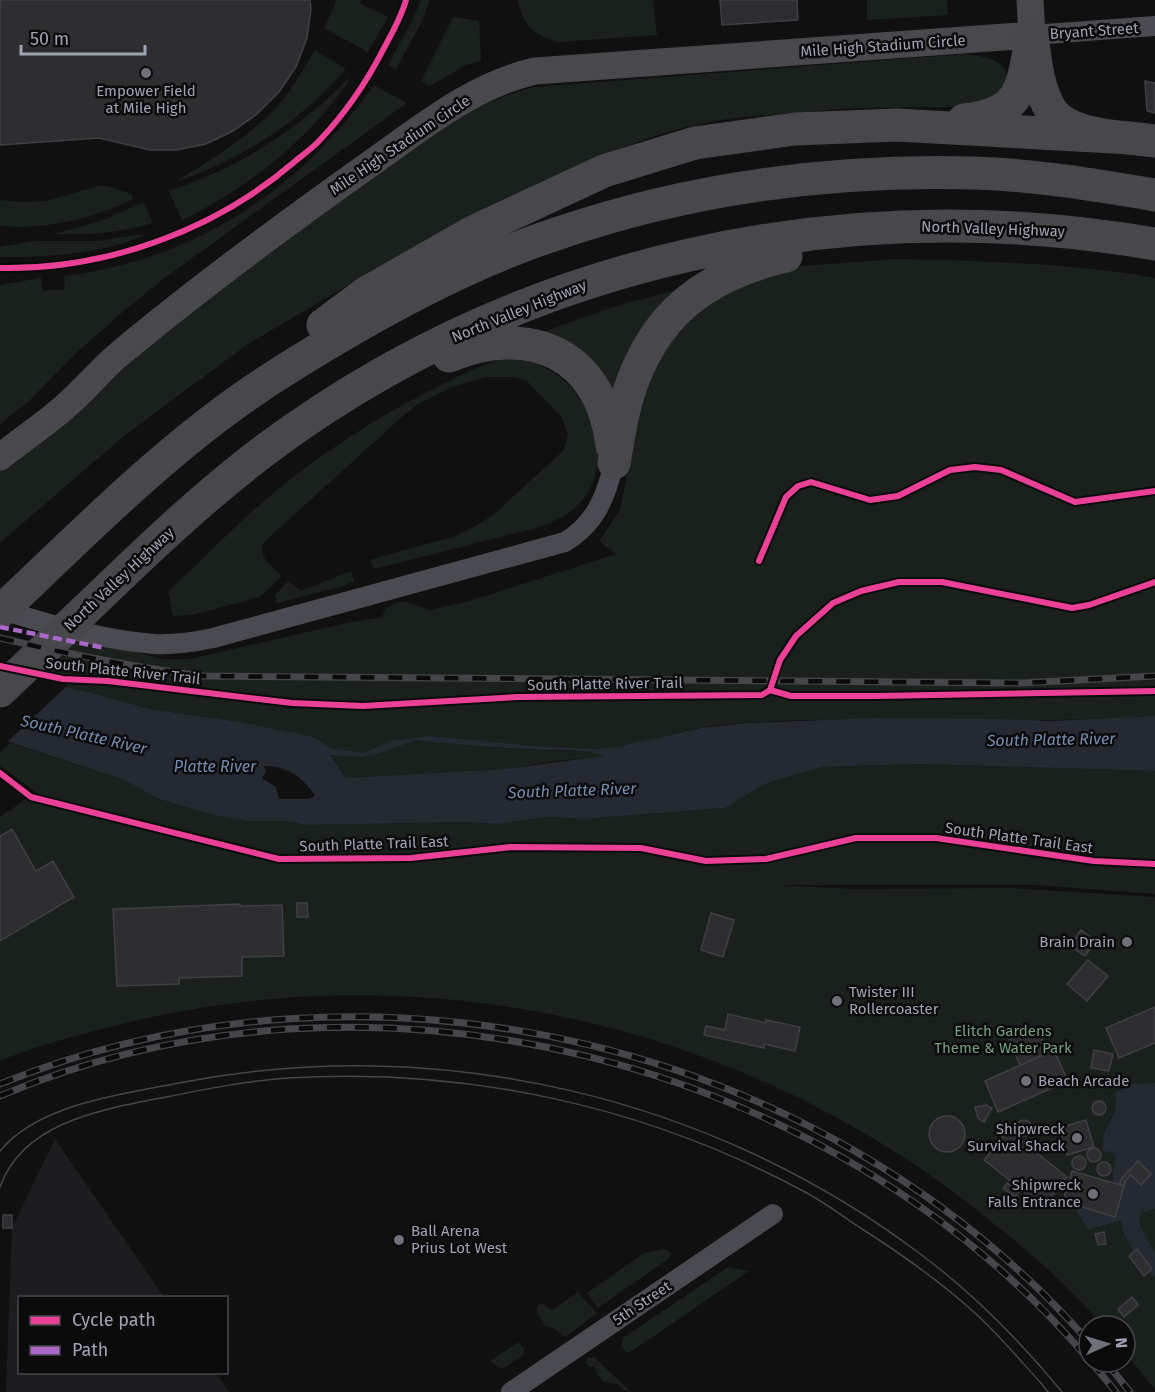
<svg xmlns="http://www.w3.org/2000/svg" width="1155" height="1392" viewBox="0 0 1155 1392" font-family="'Fira Sans',sans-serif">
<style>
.built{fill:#1d1d1f}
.green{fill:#1a211c}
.water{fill:#242932;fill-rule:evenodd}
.pier{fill:#101011}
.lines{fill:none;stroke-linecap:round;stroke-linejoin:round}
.canal{stroke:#242932;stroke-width:18}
.building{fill:#2e2e30;stroke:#3f4045;stroke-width:1.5}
.street{stroke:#4a4b50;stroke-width:20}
.secondary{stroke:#49494d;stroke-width:27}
.highway{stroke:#47474c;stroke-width:33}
.tram{stroke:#45464a;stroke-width:1.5}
.rail-casing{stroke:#45464a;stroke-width:7}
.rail{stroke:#0b0b0c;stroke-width:4.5;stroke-dasharray:14;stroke-linecap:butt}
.quiet{stroke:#ac68c9;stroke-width:4.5;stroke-dasharray:9 4.5;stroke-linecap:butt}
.cycleway-casing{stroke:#0b0b0c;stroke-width:10}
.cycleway{stroke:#ea4096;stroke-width:6}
.poi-dot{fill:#6e707a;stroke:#0b0b0c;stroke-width:2}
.labels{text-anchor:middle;stroke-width:5;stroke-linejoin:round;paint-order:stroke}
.street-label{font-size:15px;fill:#a0a3b3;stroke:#0b0b0c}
.poi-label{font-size:15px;fill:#a0a3b3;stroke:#0b0b0c;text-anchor:end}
.park-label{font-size:15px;fill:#769f7f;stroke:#0b0b0c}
.water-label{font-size:16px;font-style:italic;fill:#758cb0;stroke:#0b0b0c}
</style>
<rect width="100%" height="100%" fill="#101011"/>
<path class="built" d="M55 1139 164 1297 20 1298V1372L216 1373 229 1392H6L12 1228Z"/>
<path class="green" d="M337 0H361L360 4 388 17 368 52 324 28Z
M421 0H430L421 23 396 69 388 65 413 19Z
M518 0H653L657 35 560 42C537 38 521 24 518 0Z
M867 0H947L948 15 867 20Z
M453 17 479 21 481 61 466 65 430 86 421 81Z
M315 50 346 69C300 122 241 160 175 182 212 159 253 135 282 101 295 85 304 67 315 50Z
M965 54C985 57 1008 58 1008 83L993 97 958 107 853 108 744 117 714 121 678 129 649 138 596 158 459 226 350 284 248 344 125 435 0 543V471L35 447 150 345 207 299 444 124C474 109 502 95 534 87Z
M350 77C346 88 336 98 329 107 288 156 238 193 182 220L169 191C239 168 298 130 350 77Z
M374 85 407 103 163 279 119 315 75 354 29 401 0 424V285L41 278 43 291 65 289 64 276C196 259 297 192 374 85Z
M98 186H107L131 194 133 199C91 219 46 230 0 226V200L21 202 46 201Z
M143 202 153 223C120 233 87 235 53 234L101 221Z
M144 234C115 253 36 258 0 257V247L35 241H98Z
M897 259C983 261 1070 263 1155 278V716C1019 726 883 713 747 723 731 724 714 725 698 728 665 735 633 747 600 749 560 751 518 744 478 742L487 747 558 751 589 750 605 756 549 762 504 769 346 778 330 754C355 757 372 759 394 746L365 753 330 748 315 737 240 722 150 709 97 694 14 675 61 633 163 659H190L347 623 382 617 386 608 395 603 405 601 430 610 470 601 616 554 599 541 620 510 626 480 634 415 643 381 681 319 766 273 803 266Z
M685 288 619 399 526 338 616 306Z
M500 360C511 360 522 359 532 362 585 380 619 447 585 497 574 512 557 521 540 527L374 569 370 560 455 536 474 527 494 514 564 450 568 434 562 418 527 381 515 377H485L453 387 420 403 403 416 265 541C256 556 271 566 281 576L260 597 192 615 173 616 168 592C200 561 232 529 265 500 315 458 370 421 429 391 452 380 475 366 500 360Z
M351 571 354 581 344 586 277 603 275 595 288 581 301 591Z
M10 743 124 780 159 799 214 815 248 821H285L307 825 464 822 500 824 548 817 583 819 725 808 765 784 821 767 921 764 1155 771V894L1035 885H775L854 889 1012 888 1155 897V1390L1125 1352V1326H1103C1069 1286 1029 1251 988 1219 747 1023 423 949 122 1024 81 1034 38 1045 0 1061V817L36 792 0 766V752Z
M663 1249 668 1250 671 1254 668 1259 598 1308 587 1293 644 1253Z
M728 1267 749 1271 629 1353 626 1352 621 1346 623 1338Z
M578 1292 597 1313 565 1337 554 1328 545 1326 537 1312V1306L542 1303 552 1310Z
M518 1342 524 1349 523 1355 502 1369 490 1361Z
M594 1357 631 1392 623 1390 619 1385 603 1381 599 1377 594 1367H589L586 1362 587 1358Z"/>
<path class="water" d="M14 675 97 694 150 709 240 722 315 737 330 748 365 753 390 741 429 736 545 747 599 749 622 746 700 728 748 723 872 718 1000 719 1052 721 1155 716V771L921 764 821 767 765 784 725 808 583 819 548 817 500 824 464 822 307 825 285 821H248L214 815 159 799 124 780 0 739ZM416 740C459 745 502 748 545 750 565 751 585 748 604 756L504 769 346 778 330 755 361 757 377 754ZM264 766C287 766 302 776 315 796L308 799H279L276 787 262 778 266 772Z
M1155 1083V1197L1146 1198 1135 1203 1125 1219 1089 1230 1072 1204 1114 1216 1113 1176 1116 1158 1111 1152 1102 1151C1103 1144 1103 1137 1105 1131 1113 1115 1119 1110 1115 1091H1120L1126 1084Z"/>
<path class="pier" d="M0 670 68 685 5 744 0 742Z"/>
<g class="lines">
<path class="canal" d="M1155 1200C1107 1206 1141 1247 1155 1267"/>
</g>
<path class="building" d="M0 0H310L311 9 307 38 296 67 279 92 257 114 233 131 206 144 176 150H150L99 138 0 145Z
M720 0H797L798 20 722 25Z
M1145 81 1155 83V113L1147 111Z
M12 829 36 871 53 861 74 897 0 941V836Z
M297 903H307L308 917H297Z
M240 904V906L282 905 284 956 242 957V976L179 978V984L117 986 113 909Z
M711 913 734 920 723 957 701 950Z
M1081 930 1096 941 1085 956 1070 946Z
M1088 960 1108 976 1087 1001 1067 984Z
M1155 1007V1043L1119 1058 1106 1028Z
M728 1014 766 1023V1020L800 1027 795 1051 764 1044V1048L704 1035 706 1026 725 1030Z
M1037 1027 1049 1053 1020 1065 1009 1040Z
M1054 1050 1068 1081 998 1112 985 1081Z
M1094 1050 1113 1054 1109 1071 1091 1068Z
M1092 1108a7 7 0 1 1 14 0a7 7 0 1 1-14 0Z
M986 1105 992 1108 984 1122 978 1118 975 1107Z
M929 1134a18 18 0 1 1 36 0a18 18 0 1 1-36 0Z
M1086 1120 1094 1147 1067 1155 1059 1128Z
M1016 1128a8 8 0 1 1 16 0a8 8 0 1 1-16 0Z
M1008 1130 1067 1177 1043 1207 984 1160Z
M1087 1155a7 7 0 1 1 14 0a7 7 0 1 1-14 0Z
M1072 1163a7 7 0 1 1 14 0a7 7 0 1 1-14 0Z
M1138 1161 1151 1174 1141 1185 1131 1175 1125 1181 1124 1186 1119 1185 1122 1178Z
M1097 1169a7 7 0 1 1 14 0a7 7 0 1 1-14 0Z
M1072 1171 1124 1186 1115 1217 1063 1201Z
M1007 1183 1019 1192 1015 1197 1003 1188Z
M3 1215H12V1228H3Z
M1104 1232 1106 1244 1098 1245 1095 1234Z
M1137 1249 1152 1269 1144 1276 1129 1256Z
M1132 1297 1138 1305 1124 1317 1118 1309Z"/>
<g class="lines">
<path class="street" d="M1032 35 1155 26
M0 609C49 625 102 640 154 644 174 645 194 642 213 638L565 542C595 524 606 497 614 463
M511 1392 773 1214"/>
<path class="secondary" d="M0 457C23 439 47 423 68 404 85 389 100 371 117 356 198 288 284 225 370 164 421 128 473 85 535 71L1032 35 1030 0"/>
<path class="highway" d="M1034 49C1036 70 1042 105 1059 119 1082 137 1127 137 1155 141
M964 120C1024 114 1022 86 1032 35
M323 325 366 293 471 233 604 171 695 143 795 129 897 125 1131 138
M449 356C531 322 602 355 612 446
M614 463C618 441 621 417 628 395 653 314 705 275 786 256
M0 612C73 543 145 470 226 410 266 380 308 355 351 330 416 292 484 258 556 234 690 188 834 169 975 173 1036 175 1096 185 1155 195
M0 691C88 610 170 522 265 450 521 259 842 190 1155 244"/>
<path class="tram" d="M0 1151C38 1104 123 1094 179 1083 438 1032 713 1096 923 1256 975 1295 1021 1342 1062 1392
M0 1187C23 1121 105 1109 166 1097 206 1089 246 1081 287 1078 467 1067 646 1106 805 1192 824 1202 841 1215 859 1227 900 1253 940 1281 976 1314 999 1335 1019 1359 1040 1382L1048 1392"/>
<defs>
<path id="rail" d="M0 638C68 654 134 668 204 676L1021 683 1155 676
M0 1084C372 934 824 1041 1089 1342
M0 1096C367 941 831 1056 1089 1360
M1091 1362 1116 1392
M1106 1362 1130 1392"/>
</defs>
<use href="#rail" class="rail-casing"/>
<use href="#rail" class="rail"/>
<path class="quiet" d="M0 627 105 648"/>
<defs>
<path id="cycleway" d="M0 268C105 270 214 231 293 163 301 156 310 150 318 142 344 115 366 83 383 50 392 33 401 18 406 0
M759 561 786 497 798 486 811 482 870 500 898 496 950 470 975 467 1001 470 1075 502 1155 491
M0 666 63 679 108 681 292 703 363 706 518 697 762 695 770 690 780 660 796 636 833 603 861 591 899 582H942L1072 608 1089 605 1155 582
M770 690 791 696H875L1155 691
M0 773 31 797 279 859 411 858 511 847 641 848 706 861 766 859 856 838H936L1094 861 1155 864"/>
</defs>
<use href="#cycleway" class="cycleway-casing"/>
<use href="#cycleway" class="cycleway"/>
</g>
<g class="poi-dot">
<circle cx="146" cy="73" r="6"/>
<circle cx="1127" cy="942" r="6"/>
<circle cx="837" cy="1001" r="6"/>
<circle cx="1026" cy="1081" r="6"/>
<circle cx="1077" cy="1138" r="6"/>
<circle cx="1093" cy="1194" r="6"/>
<circle cx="399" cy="1240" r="6"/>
</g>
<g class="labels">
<g class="street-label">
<text transform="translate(1094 31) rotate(-4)" y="5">Bryant Street</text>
<text transform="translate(883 46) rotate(-4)" y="5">Mile High Stadium Circle</text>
<text transform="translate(400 145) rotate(-34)" y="5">Mile High Stadium Circle</text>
<text transform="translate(993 229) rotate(2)" y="5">North Valley Highway</text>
<text transform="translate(519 311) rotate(-22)" y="5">North Valley Highway</text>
<text transform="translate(119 579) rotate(-43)" y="5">North Valley Highway</text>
<text transform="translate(123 671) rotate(6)" y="5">South Platte River Trail</text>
<text transform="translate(605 684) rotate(-1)" y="5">South Platte River Trail</text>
<text transform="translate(1019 838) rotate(8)" y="5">South Platte Trail East</text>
<text transform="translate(374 844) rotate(-2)" y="5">South Platte Trail East</text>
<text transform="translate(642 1303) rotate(-34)" y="5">5th Street</text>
</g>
<g class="poi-label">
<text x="146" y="96" text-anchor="middle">Empower Field<tspan x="146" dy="17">at Mile High</tspan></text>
<text x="1115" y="947">Brain Drain</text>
<text x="849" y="997" text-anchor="start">Twister III<tspan x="849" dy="17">Rollercoaster</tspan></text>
<text x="1038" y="1086" text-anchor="start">Beach Arcade</text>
<text x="1065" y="1134">Shipwreck<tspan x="1065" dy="17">Survival Shack</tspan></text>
<text x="1081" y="1190">Shipwreck<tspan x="1081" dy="17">Falls Entrance</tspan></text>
<text x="411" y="1236" text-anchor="start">Ball Arena<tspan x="411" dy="17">Prius Lot West</tspan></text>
</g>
<g class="park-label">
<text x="1003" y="1036">Elitch Gardens<tspan x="1003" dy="17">Theme &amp; Water Park</tspan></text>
</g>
<g class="water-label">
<text transform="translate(84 734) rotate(13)" y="6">South Platte River</text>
<text transform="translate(1051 739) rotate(-1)" y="6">South Platte River</text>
<text x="215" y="772">Platte River</text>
<text transform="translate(572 790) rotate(-2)" y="6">South Platte River</text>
</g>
</g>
<rect x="18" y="1296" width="210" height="78" fill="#0b0b0c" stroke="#47484f" stroke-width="1.5"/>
<rect x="30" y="1316" width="30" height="9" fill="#ea4096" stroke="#47484f" stroke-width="1.5"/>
<text x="72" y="1326" font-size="18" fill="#a0a3b3">Cycle path</text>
<rect x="30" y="1346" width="30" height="9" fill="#ac68c9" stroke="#47484f" stroke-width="1.5"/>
<text x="72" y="1356" font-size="18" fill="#a0a3b3">Path</text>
<g transform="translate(1107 1344) rotate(86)"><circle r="28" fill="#0b0b0c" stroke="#47484f" stroke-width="1.5"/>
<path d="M0-4.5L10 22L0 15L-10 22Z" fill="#6e707a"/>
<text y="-9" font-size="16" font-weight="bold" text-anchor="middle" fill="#a0a3b3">N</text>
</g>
<path d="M21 45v9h124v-9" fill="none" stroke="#a0a3b3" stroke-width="3"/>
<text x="30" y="45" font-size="18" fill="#a0a3b3" stroke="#0b0b0c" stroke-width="4.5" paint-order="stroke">50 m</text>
</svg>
